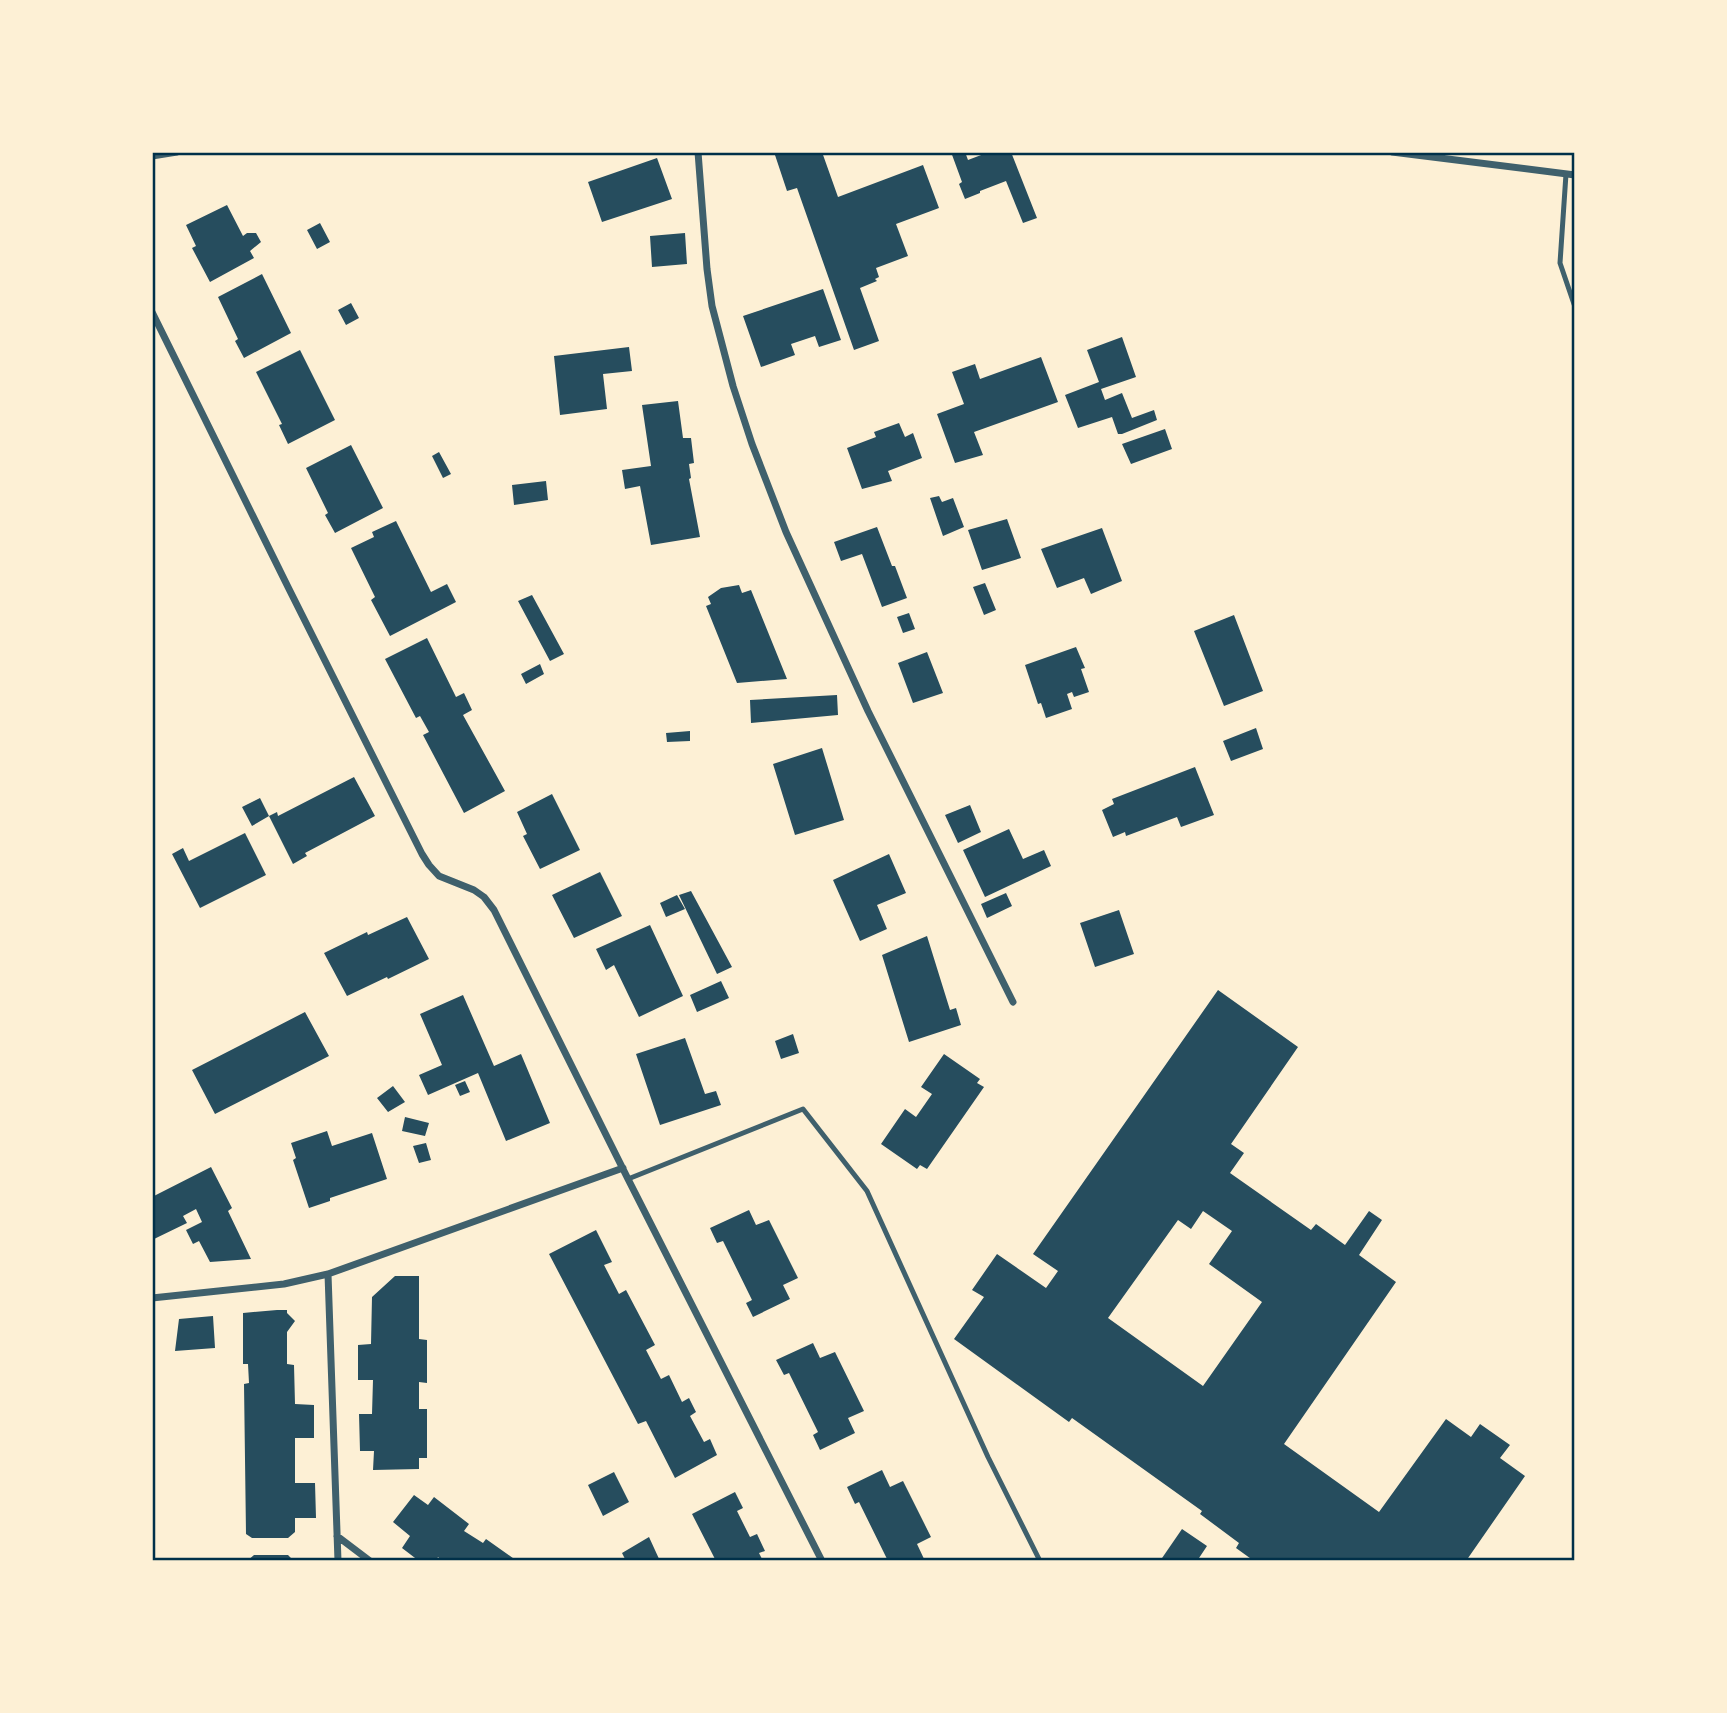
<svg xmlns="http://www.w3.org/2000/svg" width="1727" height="1713" viewBox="0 0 1727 1713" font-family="'Alegreya Sans',sans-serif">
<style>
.building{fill:#264d5e;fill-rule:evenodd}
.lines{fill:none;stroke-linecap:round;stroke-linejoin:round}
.service{stroke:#3f606c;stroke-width:5}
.minor{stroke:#3f606c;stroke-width:7}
.neatline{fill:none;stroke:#003049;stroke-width:2.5}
</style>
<rect width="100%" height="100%" fill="#fdf0d5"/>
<path class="building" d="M774 152H822L838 197 923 165 939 208 896 224 908 256 876 268 879 277 875 279 877 281 860 288 879 341 854 350 797 188 787 191Z
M951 152H965L968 160 989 152H1011L1037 218 1023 223 1006 181 980 191V193L965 199 959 184 962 182Z
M657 158 672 199 602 222 588 182Z
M227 205 243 236 247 233H256L261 242 250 251 254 258 210 282 192 248 196 246 186 225Z
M320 223 330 242 317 249 307 230Z
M685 233 687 264 652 267 650 236Z
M262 274 291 333 244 358 235 341 238 339 218 297Z
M823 289 841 340 819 347 815 336 791 344 795 355 761 367 743 316Z
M351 303 359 318 346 325 338 310Z
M1122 337 1136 377 1101 389 1105 400 1122 393 1132 418 1154 410 1157 420 1122 434H1118L1112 417 1078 428 1065 395 1099 382 1087 350Z
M629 347 632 371 603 374 607 409 560 415 554 356Z
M300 350 335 420 288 444 279 425 282 424 256 372Z
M1041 357 1058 402 974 432 983 455 955 463 937 414 964 404 952 372 975 364 980 379Z
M678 401 683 438H691L694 463 689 464 691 478 689 479 700 537 651 545 640 486 625 489 622 470 651 466 642 405Z
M899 423 905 437 913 433 922 458 888 471 892 481 862 489 847 448 876 437 874 432Z
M1165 429 1172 449 1131 464 1122 444Z
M351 445 383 508 335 533 325 515 328 513 306 468Z
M439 452 451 474 443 478 432 456Z
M546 481 548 500 514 505 512 485Z
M939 496 942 502 953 498 964 527 943 536 930 498Z
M1007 519 1021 558 982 570 968 530Z
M396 521 431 592 447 584 456 602 390 636 371 600 375 597 351 548 374 537 372 532Z
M877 527 892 566H895L907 598 882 607 862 554 841 561 834 542Z
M1102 528 1122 581 1091 594 1084 578 1057 588 1041 549Z
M985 583 996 610 984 615 973 587Z
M739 585 742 593 751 590 787 679 737 683 706 606 711 604 708 597 721 588Z
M532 595 564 654 550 661 518 601Z
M909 613 915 629 903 633 897 617Z
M1234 615 1263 691 1224 706 1194 631Z
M427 638 456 697 464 693 472 710 463 715 505 791 464 813 423 735 429 732 420 716 416 718 385 659Z
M1076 647 1085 668 1081 669 1089 692 1074 697 1072 692 1067 694 1072 709 1046 718 1041 703 1038 704 1025 665Z
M927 652 943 693 913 703 898 663Z
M540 664 544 674 526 684 521 674Z
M837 695 838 715 751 723 750 700Z
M1256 728 1263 749 1231 761 1223 741Z
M690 731V741L667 742 666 733Z
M822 748 844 820 795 835 773 764Z
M1195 767 1214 815 1181 827 1177 817 1126 836 1125 832 1113 837 1102 810 1114 804 1112 799Z
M354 777 375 816 305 853 307 856 293 864 269 816 277 812 278 816Z
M552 794 580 850 540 869 523 836 527 834 517 812Z
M260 798 269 816 252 826 242 807Z
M970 805 981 832 958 843 945 815Z
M1009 829 1023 859 1044 850 1051 866 985 897 963 850Z
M245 833 266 875 200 908 172 854 183 848 189 861Z
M889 854 906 893 877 905 887 929 860 941 833 880Z
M600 872 622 916 574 938 552 895Z
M691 891 732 967 717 974 679 895Z
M1006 893 1012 906 987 918 981 904Z
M677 895 685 909 666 917 660 903Z
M1119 910 1134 954 1095 967 1080 923Z
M407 917 429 959 388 979 387 977 347 996 324 953 367 932 368 935Z
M650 925 683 996 639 1017 614 965 606 970 596 949Z
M927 936 950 1010 956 1008 961 1025 909 1042 882 955Z
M721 981 729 998 697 1012 690 995Z
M1218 990 1298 1047 1231 1144 1244 1153 1230 1173 1311 1230 1316 1224 1345 1245 1369 1211 1382 1220 1359 1255 1396 1282 1284 1444 1379 1512 1446 1419 1471 1437 1480 1424 1510 1445 1500 1458 1525 1476 1466 1561H1254L1236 1548 1239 1543 1200 1514 1202 1511 1072 1418 1069 1422 954 1339 984 1297 972 1290 997 1254 1046 1288 1058 1271 1033 1254ZM1203 1211 1232 1231 1209 1264 1262 1302 1203 1386 1108 1318 1178 1220 1191 1229Z
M463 995 494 1066 521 1054 550 1123 506 1141 478 1073 428 1095 419 1075 442 1065 420 1014Z
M305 1012 329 1056 215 1114 192 1070Z
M793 1034 799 1053 781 1059 775 1041Z
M685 1038 705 1094 716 1091 721 1105 660 1125 636 1054Z
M944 1054 980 1079 977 1083 984 1087 927 1169 920 1165 917 1169 881 1144 905 1109 916 1117 932 1094 921 1087Z
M465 1081 470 1092 460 1096 455 1085Z
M393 1086 405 1102 388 1112 377 1098Z
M405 1117 429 1123 425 1136 402 1131Z
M327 1131 332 1146 372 1133 387 1179 330 1198V1201L309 1208 293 1160 296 1158 291 1143Z
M426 1143 431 1160 419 1163 413 1146Z
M211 1167 232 1208 228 1211 251 1259 210 1262 199 1241 193 1244 186 1230 202 1222 196 1209 183 1216 187 1223 152 1240V1197Z
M749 1210 756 1225 769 1220 798 1278 783 1285 790 1299 753 1317 746 1303 752 1300 723 1241 717 1243 710 1228Z
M596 1230 612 1262 604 1265 619 1294 626 1290 655 1345 646 1350 661 1379 669 1375 682 1402 689 1398 696 1412 690 1416 704 1442 710 1439 717 1455 675 1478 646 1421 638 1424 549 1254Z
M395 1276H419V1339L427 1340V1383L419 1382V1409H427V1458H419V1469L373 1470 374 1451H360L359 1414H372L373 1380H358V1345L371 1344 372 1297Z
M277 1310H287V1313L295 1321 287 1332V1364L294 1365 295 1404 314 1405V1438H295V1483H315L316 1518H295V1532L288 1538H252L246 1534 244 1384 249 1383 248 1364H243V1313Z
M213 1316 215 1348 175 1351 179 1319Z
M813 1343 820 1358 835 1352 864 1411 848 1418 855 1433 820 1450 813 1435 818 1432 789 1373 784 1375 776 1360Z
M882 1470 890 1487 903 1481 931 1537 917 1544 925 1561H888L859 1502 855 1504 847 1487Z
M614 1472 629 1502 603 1516 588 1485Z
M735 1492 743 1508 737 1511 750 1537 757 1534 765 1551 759 1553 763 1561H716L692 1514Z
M414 1495 428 1505 434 1497 469 1524 464 1531 483 1543 486 1539 517 1561H442L438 1557 436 1561H419L402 1548 410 1536 393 1522Z
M1182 1529 1207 1546 1197 1561H1160Z
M649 1537 660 1561H626L622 1553Z
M254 1555H288L294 1561H247Z"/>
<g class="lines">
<path class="service" d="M1566 174 1560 263 1575 307
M628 1179 803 1109 867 1191 988 1457 1040 1561"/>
<path class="minor" d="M698 152 707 269 712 306 733 386 752 444 786 532 868 711 1013 1002
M1392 152 1575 175
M152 156 177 152
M152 312 289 589 422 854 429 865 439 876 474 890 484 897 494 910 628 1179 822 1561
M328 1274 338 1561
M152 1298 284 1284 328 1274 623 1168
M337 1536 370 1561"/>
</g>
<rect width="1727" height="1713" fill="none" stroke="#fdf0d5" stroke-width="308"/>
<rect x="154" y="154" width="1419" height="1405" class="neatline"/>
</svg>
